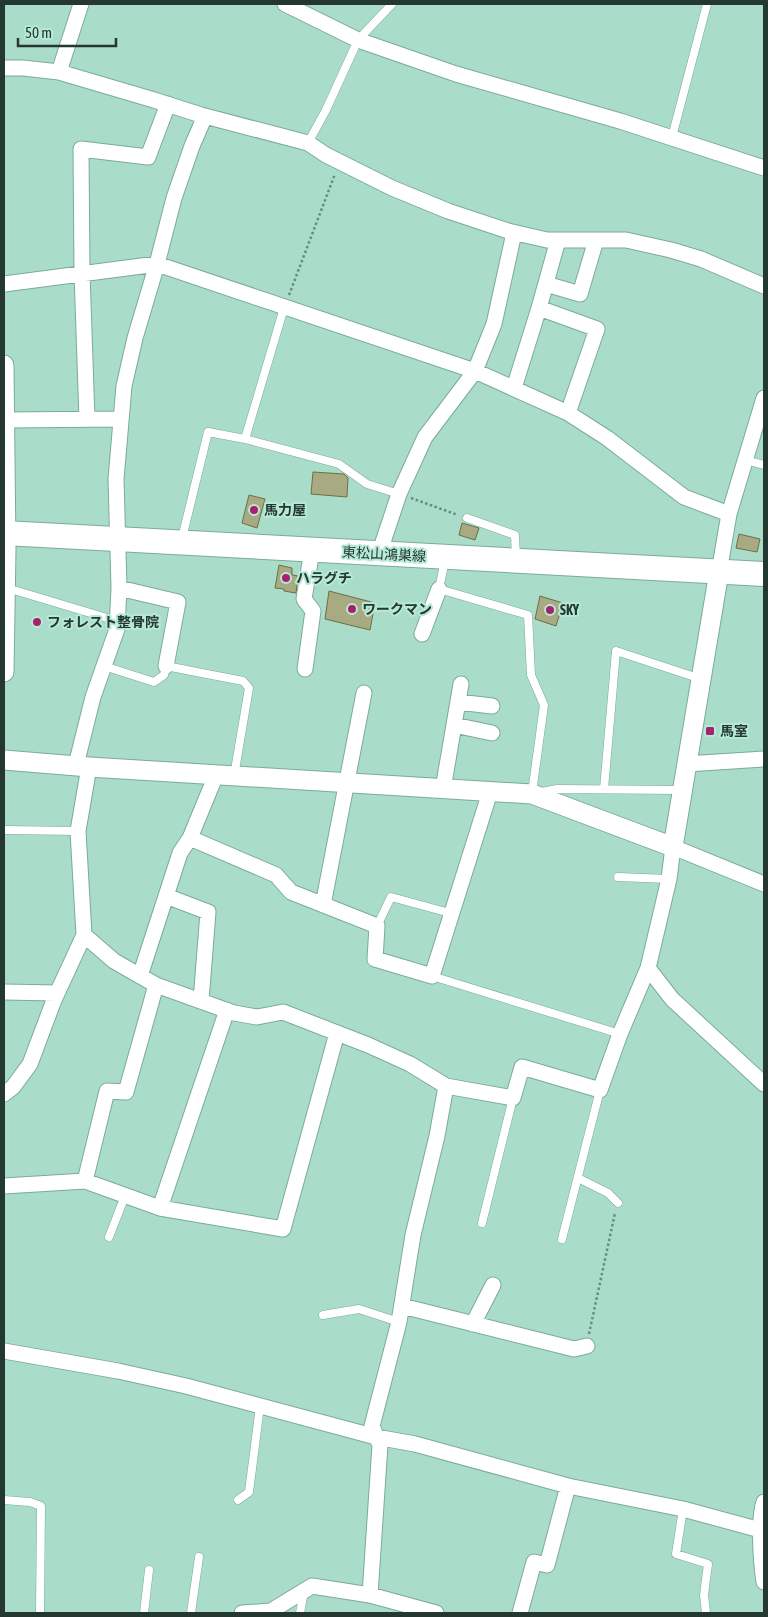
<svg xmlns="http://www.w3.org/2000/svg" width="768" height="1617" viewBox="0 0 768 1617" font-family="'Asap Condensed','Noto Sans JP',sans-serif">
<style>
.building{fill:#a8ab81;stroke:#6c6f47}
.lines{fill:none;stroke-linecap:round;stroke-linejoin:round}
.service-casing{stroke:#7bab9a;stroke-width:9}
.minor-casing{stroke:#7bab9a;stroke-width:17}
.tertiary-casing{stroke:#7bab9a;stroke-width:21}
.primary-casing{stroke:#7bab9a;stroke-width:26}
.path{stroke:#688c7f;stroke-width:2.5;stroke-dasharray:2.5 2.5;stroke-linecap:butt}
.service{stroke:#fff;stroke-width:8}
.minor{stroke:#fff;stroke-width:15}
.tertiary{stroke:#fff;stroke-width:19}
.primary{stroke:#fff;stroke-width:24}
.poi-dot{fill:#a6226e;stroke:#b7e9d7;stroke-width:2}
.labels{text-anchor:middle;stroke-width:4;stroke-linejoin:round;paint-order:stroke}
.poi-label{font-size:14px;font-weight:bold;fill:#243831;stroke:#b7e9d7;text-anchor:start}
.street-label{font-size:14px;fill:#243831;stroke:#b7e9d7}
</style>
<rect width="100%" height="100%" fill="#aadcca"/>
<path class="building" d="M313 472 344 474 348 478 347 497 311 494Z
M249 495 265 499 257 528 242 523Z
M462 523 479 528 475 540 459 535Z
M739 534 760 539 757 552 736 548Z
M279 565 292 568V575L298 576 296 593 284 591V589L275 588Z
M329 591 375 603 370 630 325 619Z
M540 596 563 603 556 626 535 619Z"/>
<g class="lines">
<defs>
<path id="service" d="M672 137 707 4
M308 143 326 110 358 40 392 4
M245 439 339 464 367 484 399 494
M745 460 764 465
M467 518 515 535 516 559
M183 540 184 530 208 432 245 439 284 308
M445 560 439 589 528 615 531 675 544 705 532 793
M7 588 117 621
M104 666 154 682 164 675 166 666 243 681 249 688 234 776
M604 789 616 651 701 679
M542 792 557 789 682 790
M4 830 78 831
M618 877 669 879
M377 926 391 897 450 913
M432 976 620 1034
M578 1178 608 1193 618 1203
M482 1223 513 1098
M109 1237 125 1196
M562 1239 600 1090
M323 1315 359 1309 399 1322
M4 1500 30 1502 41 1506 40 1613
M238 1500 249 1492 260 1406
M683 1509 676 1554 708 1564 704 1595 706 1613
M144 1613 149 1570
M191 1613 199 1557
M300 1613 304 1591"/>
<path id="minor" d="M285 4 358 40 456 74 620 121 764 168
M4 68H23L59 72 154 100 201 115 308 143 326 155 392 188 448 211 508 231 547 240H626L671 250 701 259 764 286
M59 72 81 4
M4 284 157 264 475 371 568 413 607 438 684 497 729 514
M546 284 580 294 596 240
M539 308 597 329 568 413
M514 388 539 308 558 240
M87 419 82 273 81 149 148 157 168 104
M5 420 121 419
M381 554 382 545 399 494 425 437 475 371 494 324 514 233
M719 572 729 514 764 398
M119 588 178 602 166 666
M422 634 439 589
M305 669 313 611 304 599 312 550
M458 702 492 706
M454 725 492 733
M686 764 764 759
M76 765 93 697 117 629 119 588 116 479 124 386 135 338 157 264 174 198 192 146 205 116
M443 789 461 684
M190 838 276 875 291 892 377 926 375 959 432 976 490 792
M166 896 208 912 201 1001
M323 905 364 693
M84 935 114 961 156 985 234 1013 257 1017 283 1012 368 1045 410 1064 446 1086 513 1098 522 1067 600 1090 620 1034 648 968 669 879 673 847 764 884
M648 968 672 999 764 1084
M140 976 180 853 190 838 216 775
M4 992 57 993
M4 1094 13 1087 30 1064 54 1000 84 935 78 831 89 767
M85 1181 107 1091 126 1092 156 985
M4 1186 85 1181 160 1208 227 1010
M160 1208 283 1229 337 1033
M402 1306 574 1349 587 1346
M473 1324 493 1285
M4 1351 118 1371 186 1386 376 1437 415 1444 568 1486 683 1509 764 1531
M764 1502C758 1519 761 1563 764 1582
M370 1595 380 1445 372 1426 399 1322 413 1235 437 1136 446 1086
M242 1613 271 1611 312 1586 370 1595 436 1613
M520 1613 534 1562 547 1565 568 1486"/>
<path id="tertiary" d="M4 365 6 549 4 672
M4 760 89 767 532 794 673 847 719 572"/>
<path id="primary" d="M4 533 764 574"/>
</defs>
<use href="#service" class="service-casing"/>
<use href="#minor" class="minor-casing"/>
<use href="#tertiary" class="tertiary-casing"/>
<use href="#primary" class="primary-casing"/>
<path class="path" d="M289 295 335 174
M411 498 458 515
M589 1334 615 1213"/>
<use href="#service" class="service"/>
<use href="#minor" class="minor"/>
<use href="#tertiary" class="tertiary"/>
<use href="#primary" class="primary"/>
</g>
<g class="poi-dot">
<circle cx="254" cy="510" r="5"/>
<circle cx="286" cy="578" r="5"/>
<circle cx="352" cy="609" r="5"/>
<circle cx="550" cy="610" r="5"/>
<circle cx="37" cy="622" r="5"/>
<rect x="705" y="726" width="10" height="10" rx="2.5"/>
</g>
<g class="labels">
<g class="poi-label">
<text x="264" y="515">馬力屋</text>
<text x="296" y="583">ハラグチ</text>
<text x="362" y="614">ワークマン</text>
<text x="560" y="615">SKY</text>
<text x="47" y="627">フォレスト整骨院</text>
<text x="720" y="736">馬室</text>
</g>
<g class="street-label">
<text transform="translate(384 554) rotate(3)" y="5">東松山鴻巣線</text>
</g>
</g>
<rect width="768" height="1617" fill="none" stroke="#243831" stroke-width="10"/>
<path d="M18 38v8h98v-8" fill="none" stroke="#243831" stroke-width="2.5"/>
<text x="25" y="38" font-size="15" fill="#243831" stroke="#b7e9d7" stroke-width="4" paint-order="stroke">50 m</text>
</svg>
